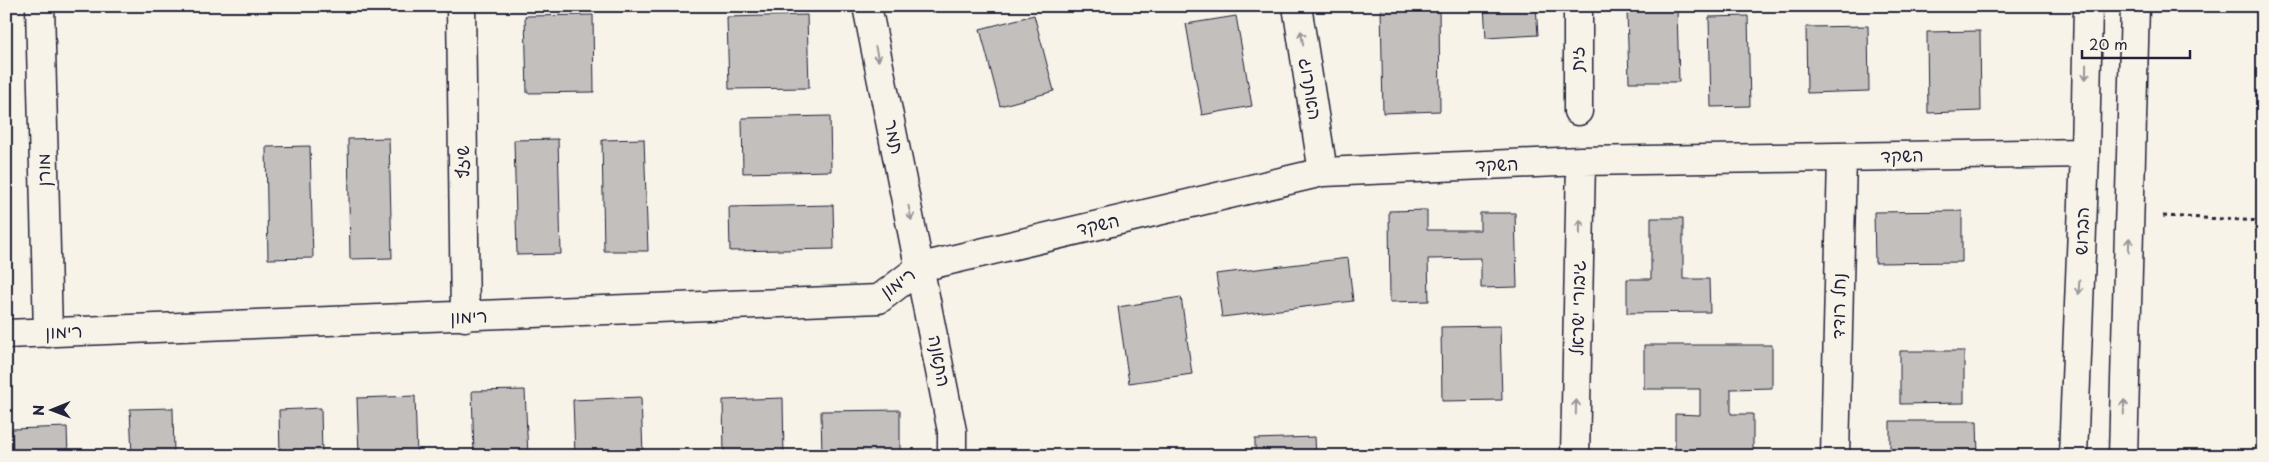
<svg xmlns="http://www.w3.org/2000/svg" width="2269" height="462" viewBox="0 0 2269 462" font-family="'Playpen Sans','Playpen Sans Hebrew',sans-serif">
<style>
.building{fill:#c2bfbd;stroke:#22223b}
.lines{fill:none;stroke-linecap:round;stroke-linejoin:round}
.street-casing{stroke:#22223b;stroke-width:31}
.secondary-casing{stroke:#22223b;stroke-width:31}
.path{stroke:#22223b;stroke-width:3;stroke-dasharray:4 4;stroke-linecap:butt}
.street{stroke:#f7f3e8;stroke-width:28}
.secondary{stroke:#f7f3e8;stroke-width:28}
.oneway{stroke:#97959a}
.labels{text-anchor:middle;stroke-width:5;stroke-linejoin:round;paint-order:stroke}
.street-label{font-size:18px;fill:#22223b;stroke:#f7f3e8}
</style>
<rect width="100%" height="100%" fill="#f7f3e8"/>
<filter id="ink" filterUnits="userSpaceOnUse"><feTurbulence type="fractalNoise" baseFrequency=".02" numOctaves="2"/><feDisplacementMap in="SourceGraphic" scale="10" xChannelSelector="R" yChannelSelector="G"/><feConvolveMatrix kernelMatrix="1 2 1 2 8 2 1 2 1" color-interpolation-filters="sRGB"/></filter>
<g filter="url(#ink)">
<path class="building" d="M1381 6H1439L1440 111 1383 113Z
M1484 6H1536L1538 35 1486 38Z
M1841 6H1888V8L1841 9Z
M2258 6H2263V50H2257Z
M1677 9 1679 82H1629L1627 10Z
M593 15 594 92 527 93 525 16Z
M807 15 809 88 729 89 727 17Z
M1034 15 1054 91 1000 106 980 29Z
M1236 16 1252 106 1202 115 1186 24Z
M1748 16 1750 106 1711 107 1709 17Z
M1868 26 1869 91 1807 93 1806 27Z
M1980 31 1981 111 1928 113 1927 32Z
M830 116 831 171 743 173 742 118Z
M389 138 392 258 350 259 348 139Z
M558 139 561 254 517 255 514 140Z
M644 139 648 251H604L602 140Z
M310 146 313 258 268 259 266 147Z
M833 205 834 249 730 251 729 207Z
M1427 210V230H1480V213H1515L1517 287 1481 288V258L1428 259 1429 301 1390 302 1389 211Z
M1962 211V262L1875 263 1874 212Z
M1651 218H1683V279H1709L1710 312 1627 313V279H1651Z
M1348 258 1353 301 1222 317 1216 274Z
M1181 297 1192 374 1129 383 1118 307Z
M1500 326 1502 400 1442 401 1441 327Z
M1644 345H1772V388L1731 389V414H1753V456H1675V414L1700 415V389H1644Z
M1900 351H1964V403L1900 404Z
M525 390 528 456H474L472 391Z
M415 396 417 456H359L357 398Z
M641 397 643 456H575L573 400Z
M783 398 784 456H724L723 400Z
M173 408 174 456H132L130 409Z
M321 408 322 456H280L279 410Z
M900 410V456H822L821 411Z
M1890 421H1977L1978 456H1890Z
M67 427 68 456H13L12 429Z
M1315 437 1316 456H1255V439Z"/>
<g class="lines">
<defs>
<path id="street" d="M40 6 48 333
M461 6 465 317
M867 6 952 431V456
M1297 6 1323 172
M1578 6V111
M6 334 879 299 921 267 1323 172 1581 161 2085 153
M1575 456 1581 161
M1835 456 1842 157"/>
<path id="secondary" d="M2073 456 2085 153 2088 6
M2123 456 2135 6"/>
</defs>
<use href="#street" class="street-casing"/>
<use href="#secondary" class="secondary-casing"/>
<path class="path" d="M2163 216 2263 221"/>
<use href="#street" class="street"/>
<use href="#secondary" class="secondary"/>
</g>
<defs><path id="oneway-shaft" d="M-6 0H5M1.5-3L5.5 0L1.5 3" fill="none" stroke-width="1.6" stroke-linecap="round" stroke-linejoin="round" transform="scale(1.25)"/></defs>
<g class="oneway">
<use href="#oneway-shaft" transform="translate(1302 38) rotate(-99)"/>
<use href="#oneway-shaft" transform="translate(877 54) rotate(78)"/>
<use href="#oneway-shaft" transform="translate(2086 72) rotate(91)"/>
<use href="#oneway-shaft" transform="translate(910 213) rotate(78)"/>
<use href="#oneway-shaft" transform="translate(1580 227) rotate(-89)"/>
<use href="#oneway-shaft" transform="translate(2129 245) rotate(-88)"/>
<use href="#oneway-shaft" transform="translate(2079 287) rotate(92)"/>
<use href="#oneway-shaft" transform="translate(1576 407) rotate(-89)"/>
<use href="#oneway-shaft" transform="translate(2124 407) rotate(-88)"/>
</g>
</g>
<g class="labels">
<g class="street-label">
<text transform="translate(1578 59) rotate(-90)" y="6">זית</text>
<text transform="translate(1310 89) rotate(81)" y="6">האתרוג</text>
<text transform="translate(894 137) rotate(78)" y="6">תמר</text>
<text transform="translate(1902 156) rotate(-1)" y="6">השקד</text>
<text transform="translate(463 162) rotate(-91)" y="6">שיזף</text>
<text transform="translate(1497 165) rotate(-2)" y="6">השקד</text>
<text transform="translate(44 170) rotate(-91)" y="6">מורן</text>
<text transform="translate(1098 225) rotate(-13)" y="6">השקד</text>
<text transform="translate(2082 231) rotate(-88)" y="6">הברוש</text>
<text transform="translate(898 283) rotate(-35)" y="6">רימון</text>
<text transform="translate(1839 306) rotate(-89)" y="6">נחל רודד</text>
<text transform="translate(1578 308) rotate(-89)" y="6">גיבורי ישראל</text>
<text transform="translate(469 317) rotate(-2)" y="6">רימון</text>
<text transform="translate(64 332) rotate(-2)" y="6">רימון</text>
<text transform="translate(939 361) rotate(79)" y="6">התאנה</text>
</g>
</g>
<rect width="2269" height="462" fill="none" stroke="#f7f3e8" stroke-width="25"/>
<rect x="12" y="12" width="2244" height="437" fill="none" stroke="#22223b" stroke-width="2" filter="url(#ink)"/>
<g transform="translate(52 410) rotate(269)" stroke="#f7f3e8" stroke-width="4" paint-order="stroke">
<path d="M0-4L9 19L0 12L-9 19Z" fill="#22223b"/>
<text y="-8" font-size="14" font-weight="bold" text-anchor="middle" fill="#22223b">N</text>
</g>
<path d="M2082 50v8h108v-8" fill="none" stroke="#22223b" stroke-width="2.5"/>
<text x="2089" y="50" font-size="15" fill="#22223b" stroke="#f7f3e8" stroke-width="4" paint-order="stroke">20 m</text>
</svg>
